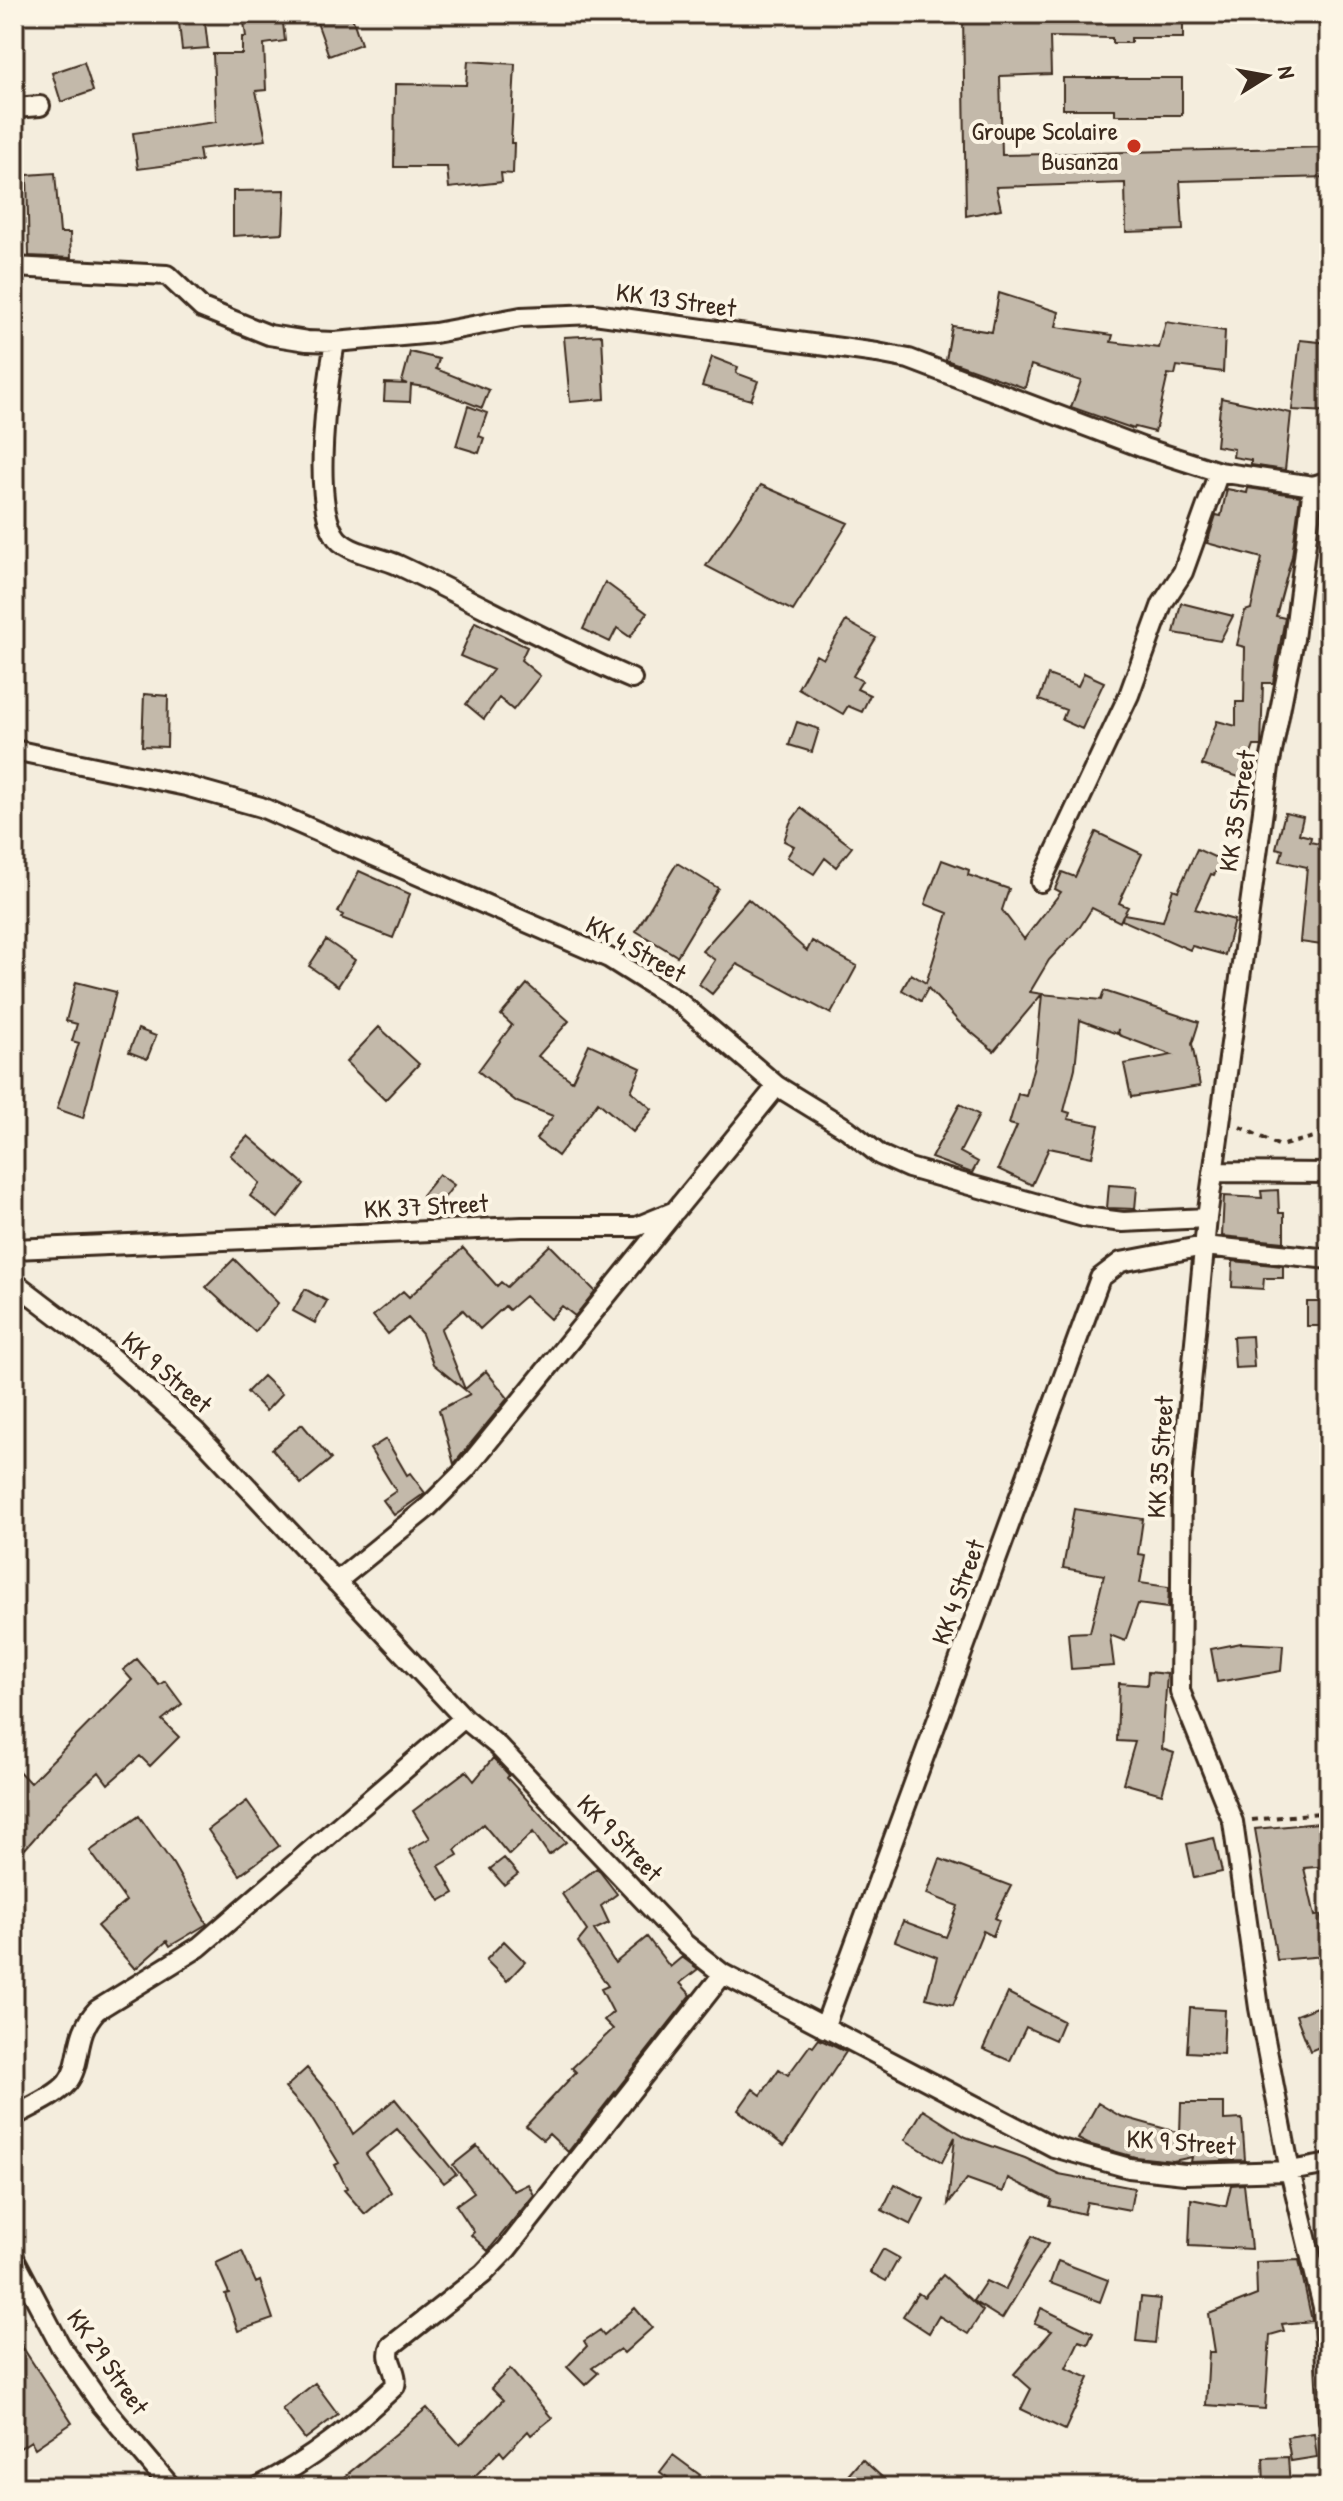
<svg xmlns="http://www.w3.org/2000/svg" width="1343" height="2501" viewBox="0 0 1343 2501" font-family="'Patrick Hand',sans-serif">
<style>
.building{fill:#c3b9aa;stroke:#3b2a1e;stroke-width:2}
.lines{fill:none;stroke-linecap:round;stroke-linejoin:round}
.street-casing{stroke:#3b2a1e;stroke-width:24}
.path{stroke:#3b2a1e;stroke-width:4;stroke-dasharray:6 6;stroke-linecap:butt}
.street{stroke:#fcf5e5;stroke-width:18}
.poi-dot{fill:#c8321e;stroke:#fcf5e5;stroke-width:3}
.labels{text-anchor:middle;stroke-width:8;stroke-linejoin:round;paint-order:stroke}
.poi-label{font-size:26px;fill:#3b2a1e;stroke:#fcf5e5;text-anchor:end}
.street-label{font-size:26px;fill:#3b2a1e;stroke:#fcf5e5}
</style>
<rect width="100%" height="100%" fill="#f4eddd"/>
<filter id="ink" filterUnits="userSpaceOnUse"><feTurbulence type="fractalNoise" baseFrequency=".0125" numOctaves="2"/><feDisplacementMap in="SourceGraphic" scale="16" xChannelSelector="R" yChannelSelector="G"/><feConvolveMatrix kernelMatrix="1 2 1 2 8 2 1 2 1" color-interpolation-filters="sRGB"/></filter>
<g filter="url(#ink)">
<path class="building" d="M178 14H204L208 48 182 50Z
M243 14H282L285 41 264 44 266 90 256 91 266 140 199 149 201 161 138 169 133 133 216 122 213 54H242V37H246Z
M314 14H351L361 44 329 56Z
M963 14H1183V38H1131V43H1112V38L1050 37 1051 74 1000 76 1002 155 1329 147V177L1180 181 1183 230 1126 232 1125 183 996 187 1001 209 966 216Z
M468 61 515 64 511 143H514L513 174 501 173 502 182 449 188 447 167H394L395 84 466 85Z
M84 62 93 91 61 102 52 73Z
M1063 78H1182V115H1115V109H1063Z
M55 173 60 233H70L71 258 29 256 27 175Z
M285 190 283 233 233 236V191Z
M999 293 1059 312 1056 327 1113 335 1111 342 1159 348 1166 322 1225 331 1223 372 1177 366 1175 375 1168 374 1155 432 1135 427 1134 429 1071 407 1081 381 1031 365 1025 388 946 360 952 326 992 332Z
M602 335 605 399 570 402 564 337Z
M1300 340 1329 343V412L1292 410Z
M410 352 439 359 436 369 489 390 482 408 431 388 411 385 410 402 384 401 385 383 407 384 402 382Z
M712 357 738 367 736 373 758 381 751 400 702 386Z
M1221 398 1291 413 1285 470 1251 465V460L1233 457 1234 449 1216 446Z
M468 406 487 413 479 436 484 438 479 453 456 446Z
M761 485 848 523 793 611 706 566Z
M1248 488 1300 496 1292 556 1276 616 1285 618 1273 683H1263L1261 746H1254L1242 778 1202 765 1217 721 1236 726V702H1244L1245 647 1237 645 1245 611 1251 609 1262 558 1207 543 1216 515 1221 516 1227 489 1247 493Z
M605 582 647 613 630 637 617 628 610 642 583 629Z
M1181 603 1233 616 1220 641 1174 633Z
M846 621 876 638 853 676 862 681 857 689 870 695 862 712 848 706 843 714 798 688 816 655 823 659Z
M475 622 527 647 521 660 540 676 513 710 499 698 484 719 466 704 493 670 460 656Z
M1084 673 1104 682 1082 729 1062 720 1066 710 1039 700 1048 675 1078 686Z
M144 694 168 696 167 747 142 746Z
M797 722 819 729 812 752 789 745Z
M801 808 852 847 836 867 825 858 814 874 787 857 794 846 784 841 790 823Z
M1285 813 1303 817 1299 834 1311 837 1310 842 1329 846V946L1300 942 1307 867 1280 861 1283 850 1276 848Z
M1096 832 1142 854 1119 903 1128 907 1124 914 1163 921 1173 889 1178 891 1197 849 1221 860 1214 875 1211 874 1195 909 1234 920 1225 955 1192 946 1190 950 1122 920 1123 915 1120 922 1092 908 1080 927 1049 960 1030 992 1042 994 994 1051 959 1022 928 988 921 1001 902 990 911 974 926 983 948 913 925 904 942 860 969 870 968 875 1009 889 1002 910 1024 939 1061 892 1055 889 1062 872 1075 877Z
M677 863 718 888 677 956 636 931Z
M359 871 410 894 393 938 341 918 343 915 338 912Z
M748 899 807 951 812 941 857 966 831 1014 737 964 712 994 699 984 715 960 702 951Z
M326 940 355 960 338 986 309 966Z
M76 982 116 992 83 1118 57 1109 79 1043 72 1041 77 1024 66 1021Z
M527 984 569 1021 538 1056 572 1081 589 1044 641 1068 631 1091 652 1109 633 1132 598 1102 558 1156 536 1139 553 1116 517 1102 478 1071 512 1025 501 1015Z
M1104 991 1199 1022 1192 1044 1200 1086 1131 1097 1124 1064 1172 1055 1119 1035 1118 1029 1117 1034 1080 1020 1075 1068 1064 1111 1070 1113 1068 1119 1099 1125 1092 1157 1049 1148 1032 1185 998 1169 1017 1126 1009 1124 1018 1094 1026 1096 1036 1057 1042 994 1101 1000Z
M379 1027 419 1064 385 1100 346 1062Z
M138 1029 156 1036 147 1059 129 1052Z
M960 1104 979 1115 960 1152 978 1162 972 1173 931 1158Z
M248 1136 304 1184 278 1218 250 1196 260 1183 230 1155Z
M439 1174 454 1185 437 1207 422 1195Z
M1109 1185 1137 1187 1135 1209 1107 1208Z
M1278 1190 1279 1213H1284V1242L1222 1236 1224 1196 1262 1198 1261 1191Z
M550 1245 595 1291 575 1316 562 1306 550 1319 525 1296 509 1310 505 1306 480 1329 463 1310 441 1329 465 1389 486 1371 508 1398 454 1464 439 1410 470 1394 433 1364 422 1334 408 1318 388 1334 373 1316 403 1291 409 1297 463 1248 497 1286 501 1282 507 1287Z
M234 1259 278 1303 255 1332 206 1287Z
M1233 1261 1283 1266V1278H1264L1263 1289 1232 1287Z
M305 1289 327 1301 315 1323 293 1311Z
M1307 1302H1328L1327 1326H1307Z
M1252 1336 1254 1367 1235 1368 1233 1337Z
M263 1376 282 1394 266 1411 247 1392Z
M302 1424 331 1459 301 1484 272 1449Z
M386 1439 407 1475 410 1473 425 1493 394 1515 383 1500 396 1491 370 1449Z
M1074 1509 1143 1519 1138 1554 1145 1555 1140 1583 1169 1587 1168 1608 1138 1604 1125 1641 1110 1635 1114 1666 1071 1669 1068 1633 1090 1632 1104 1575 1063 1568Z
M1241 1643 1283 1645 1281 1671 1217 1682 1211 1649Z
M137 1659 159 1685 165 1681 182 1704 162 1720 179 1737 150 1766 140 1756 108 1784 99 1772 64 1804 25 1849 14 1839V1766L30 1783 132 1680 123 1670Z
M1148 1672 1167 1674 1162 1749 1174 1753 1162 1794 1123 1783 1135 1742 1117 1741 1119 1683 1147 1685Z
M493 1758 509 1775 507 1778 566 1842 549 1855 533 1832 509 1855 483 1824 455 1850 458 1855 439 1866 454 1893 440 1901 409 1850 430 1838 413 1811 466 1771 474 1781Z
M247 1801 279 1846 240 1875 208 1830Z
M139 1816 173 1864 207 1924 170 1946 167 1941 135 1969 97 1926 126 1901 90 1851Z
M1329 1822V1866L1304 1868 1315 1916 1321 1915 1325 1956 1277 1960 1255 1829Z
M1214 1838 1222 1872 1194 1878 1187 1844Z
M504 1858 518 1874 504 1885 490 1869Z
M940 1859 1011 1886 995 1918 999 1920 993 1936 983 1931 953 2005 926 1998 937 1957 895 1941 903 1921 946 1937 958 1906 927 1894Z
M597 1868 617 1894 601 1906 609 1923 594 1930 615 1963 647 1937 670 1967 682 1957 698 1969 680 1983 691 1995 568 2152 549 2134 543 2140 526 2126 576 2072 572 2068 613 2029 604 2020 613 2012 601 1989 608 1986 578 1942 587 1931 562 1894Z
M504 1941 525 1962 507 1981 486 1960Z
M1008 1993 1063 2021 1055 2040 1026 2027 1010 2061 983 2049Z
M1329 2002V2043L1310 2051 1296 2015Z
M1190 2008 1225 2010 1223 2054 1187 2052Z
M819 2039 846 2052 784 2146 738 2110 753 2089 761 2095 779 2069 788 2075 810 2045 813 2047Z
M307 2068 336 2102 353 2134 395 2099 456 2174 444 2183 397 2129 366 2154 391 2192 365 2214 344 2190 347 2188 335 2165 339 2163 310 2116 285 2088Z
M1098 2103 1120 2116 1180 2133 1181 2103H1224V2120L1242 2119 1245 2160 1191 2162 1192 2157 1173 2161 1135 2157 1088 2144 1078 2139Z
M923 2110 966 2137 1025 2158 1059 2174 1134 2188 1130 2210 1087 2202 1084 2214 1050 2206 1052 2200 1008 2178 1003 2192 967 2179 948 2204 955 2137 942 2162 905 2140Z
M477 2146 514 2191 528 2184 534 2195 488 2251 471 2235 474 2232 456 2205 474 2192 453 2165Z
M895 2184 924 2199 911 2225 882 2210Z
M1244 2184 1251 2249 1189 2246 1191 2199 1226 2206 1231 2185Z
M1032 2236 1048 2244 1002 2319 973 2301 986 2281 1005 2290Z
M883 2249 899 2258 886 2281 870 2272Z
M242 2251 256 2283 260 2281 273 2319 238 2331 225 2294 229 2293 216 2263Z
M1299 2260 1312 2321 1282 2324 1284 2331 1270 2335 1265 2409 1206 2405 1209 2352H1215L1209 2314 1257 2295 1256 2262Z
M1058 2261 1108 2280 1100 2302 1050 2283Z
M943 2275 983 2311 968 2334 939 2316 929 2333 903 2316 918 2293 924 2297Z
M1141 2297 1160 2299 1155 2343 1136 2341Z
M635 2308 652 2328 624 2353 620 2349 592 2368 598 2373 585 2385 567 2367 587 2346 584 2341 600 2330 604 2335Z
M1041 2308 1093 2333 1088 2344 1079 2341 1066 2368 1089 2378 1065 2430 1021 2409 1031 2389 1014 2374 1052 2331 1034 2324Z
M14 2334 72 2423 35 2448 31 2441 14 2452Z
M510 2369 552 2418 531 2435 528 2431 504 2456 500 2451 464 2487H332L427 2408 460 2445 503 2400 491 2388Z
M315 2383 338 2414 305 2439 282 2409Z
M1314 2433 1317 2457 1291 2461 1287 2437Z
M673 2455 700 2475 691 2487H680L660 2472Z
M1288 2457 1290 2487H1264L1263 2458Z
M862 2459 893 2487H838Z"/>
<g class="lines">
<defs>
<path id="street" d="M14 108 40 106
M14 267 167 275 202 308 269 335 307 341 335 342 435 333 521 317 594 314 877 353 909 359 1144 448 1219 472 1313 486 1329 481
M335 342C327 385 312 497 334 534 344 553 379 556 398 565 477 602 552 645 632 679
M1313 486 1294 639 1269 767 1207 1218 1182 1476 1180 1691 1233 1822 1259 2008 1290 2171 1323 2307 1329 2420
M14 750 186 786 261 807 609 958 679 1002 777 1086 847 1129 880 1155 909 1168 1084 1217 1123 1222 1207 1218
M1041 882 1129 695 1162 604 1183 572 1219 472
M1213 1172 1329 1173
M14 1249 522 1227H636L675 1211 777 1086
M14 1282 103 1350 195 1431 464 1718 498 1746 685 1944 723 1974 1054 2147 1129 2168 1185 2174 1290 2171 1329 2164
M336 1582 428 1507 465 1470 671 1216
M824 2028 1100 1278 1121 1262 1204 1246 1329 1259
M14 2116C30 2107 55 2097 67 2083 83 2063 73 2035 97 2010L199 1947 464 1718
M14 2258 61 2347 101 2404 171 2487
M258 2487C313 2459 350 2428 395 2386 399 2371 384 2360 391 2346L483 2274 507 2249 723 1974"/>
</defs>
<use href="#street" class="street-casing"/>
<path class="path" d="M1240 1127 1280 1146 1329 1133
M1252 1820 1329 1812"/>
<use href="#street" class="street"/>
</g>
</g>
<circle class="poi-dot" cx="1134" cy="146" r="8"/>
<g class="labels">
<g class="poi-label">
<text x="1118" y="140">Groupe Scolaire<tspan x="1118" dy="30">Busanza</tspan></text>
</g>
<g class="street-label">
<text transform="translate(676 300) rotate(8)" y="9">KK 13 Street</text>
<text transform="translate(1237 811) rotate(-81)" y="9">KK 35 Street</text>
<text transform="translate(636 949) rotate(29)" y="9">KK 4 Street</text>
<text transform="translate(426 1206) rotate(-3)" y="9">KK 37 Street</text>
<text transform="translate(167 1372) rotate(41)" y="9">KK 9 Street</text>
<text transform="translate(1160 1457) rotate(-86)" y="9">KK 35 Street</text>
<text transform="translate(958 1592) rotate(-70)" y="9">KK 4 Street</text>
<text transform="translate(620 1838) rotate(46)" y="9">KK 9 Street</text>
<text transform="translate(1181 2142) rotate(4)" y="9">KK 9 Street</text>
<text transform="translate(108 2362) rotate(55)" y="9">KK 29 Street</text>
</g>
</g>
<rect width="1343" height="2501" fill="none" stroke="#fcf5e5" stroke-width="48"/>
<rect x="24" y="24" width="1295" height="2453" fill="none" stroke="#3b2a1e" stroke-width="3" filter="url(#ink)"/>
<g transform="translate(1267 76) rotate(79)" stroke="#fcf5e5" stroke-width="6" paint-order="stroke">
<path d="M0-6L14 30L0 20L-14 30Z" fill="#3b2a1e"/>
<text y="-12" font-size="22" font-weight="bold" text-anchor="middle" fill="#3b2a1e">N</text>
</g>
</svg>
